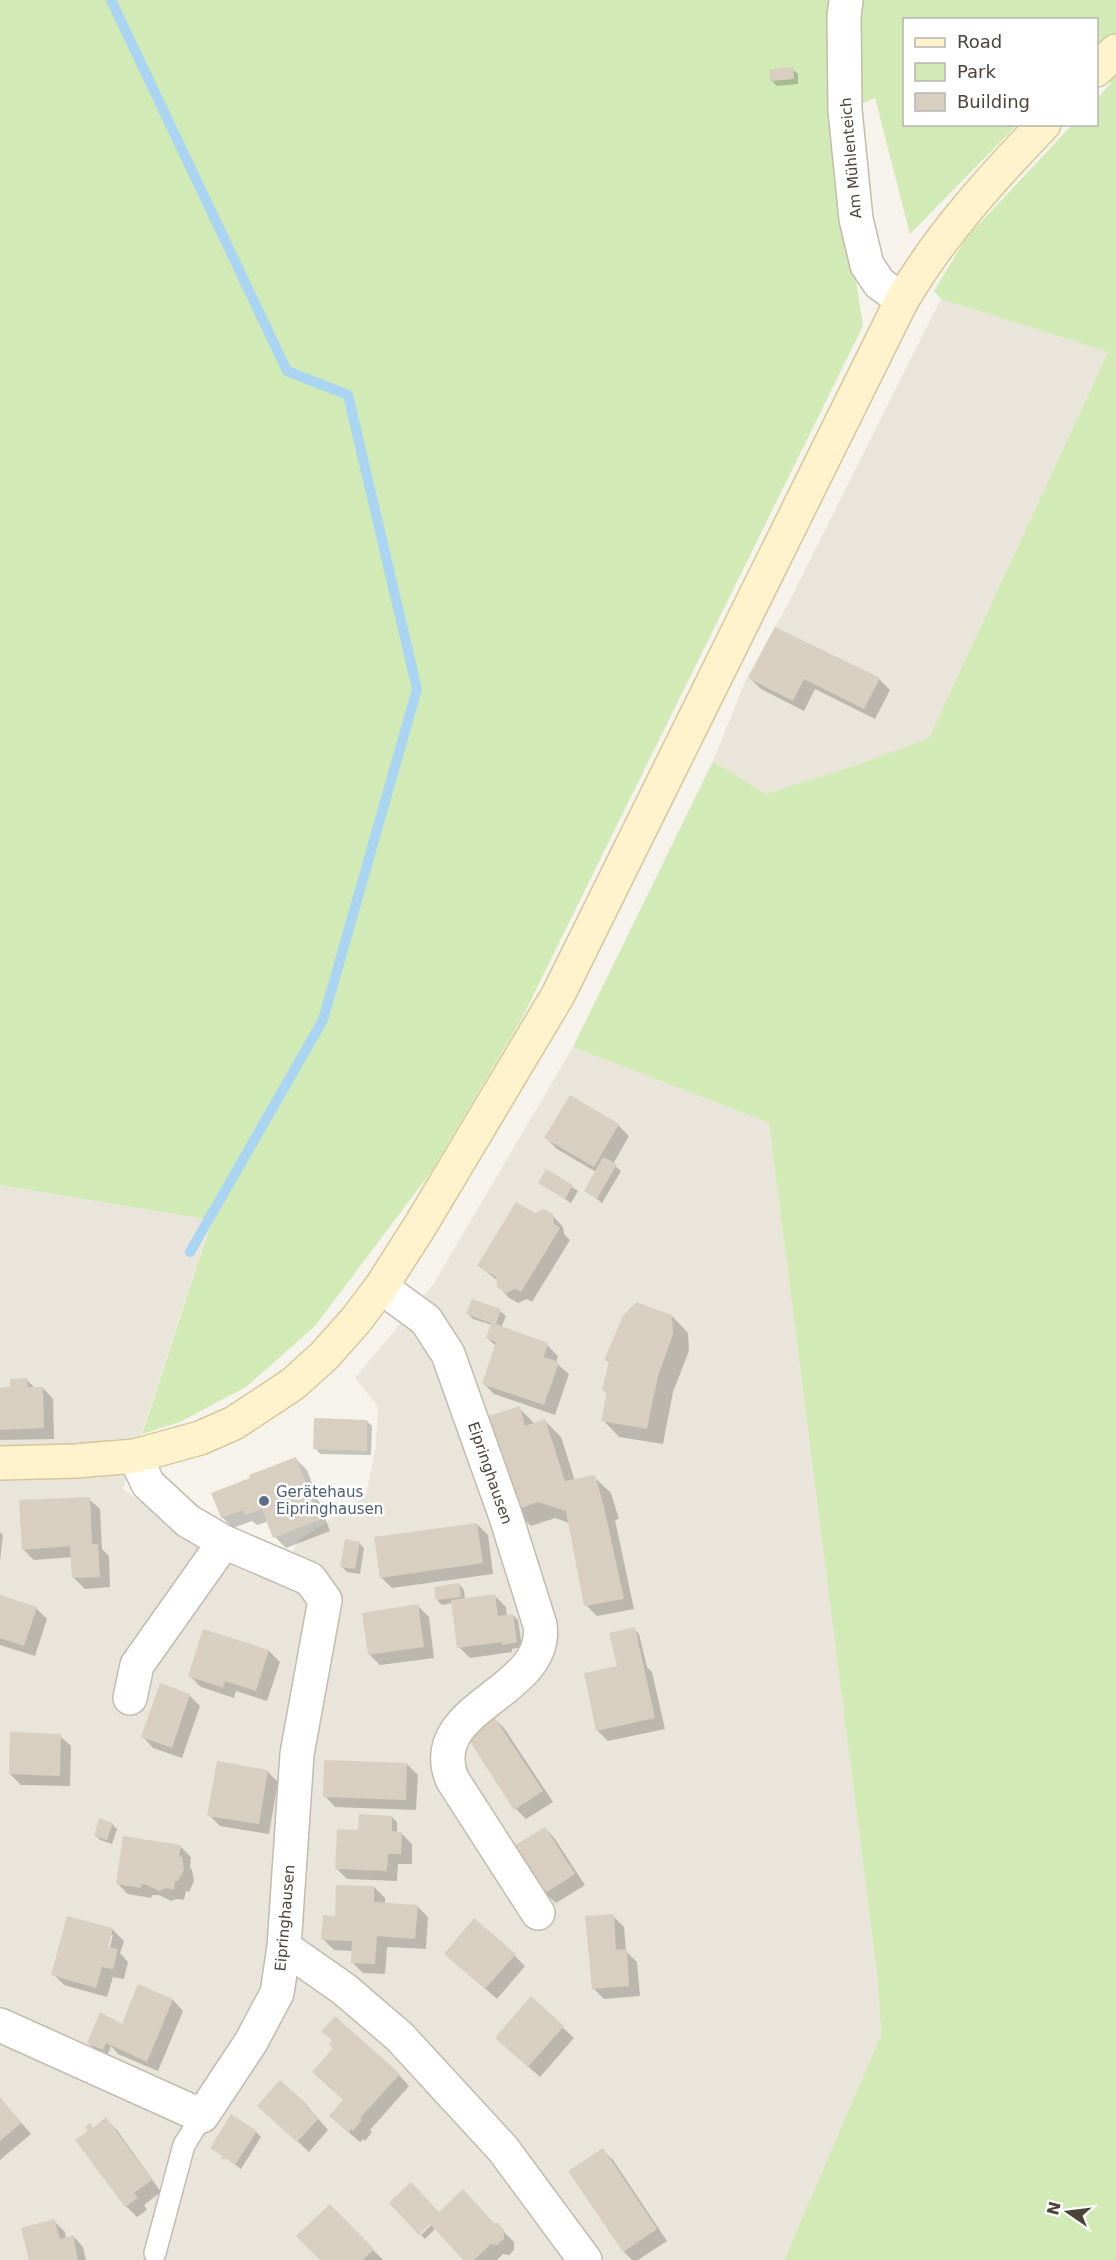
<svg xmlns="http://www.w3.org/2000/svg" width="1116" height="2260" viewBox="0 0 1116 2260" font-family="'DejaVu Sans',sans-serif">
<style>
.residential{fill:#eae5da}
.green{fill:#d2eab5}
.shadow{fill:#0003;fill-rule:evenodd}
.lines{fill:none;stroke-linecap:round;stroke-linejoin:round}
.stream{stroke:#a9d4f2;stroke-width:10}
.building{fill:#d8cfc1}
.lane-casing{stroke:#c2bbae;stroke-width:24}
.street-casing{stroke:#c2bbae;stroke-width:36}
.secondary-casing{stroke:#d6c79b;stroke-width:36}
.lane{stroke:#fff;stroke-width:21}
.street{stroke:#fff;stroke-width:33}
.secondary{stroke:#fff3cd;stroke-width:33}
.service-dot{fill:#5c6f8a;stroke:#fff;stroke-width:2}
.labels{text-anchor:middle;stroke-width:5;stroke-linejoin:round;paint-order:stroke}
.street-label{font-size:15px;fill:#4b4439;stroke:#fff}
.service-label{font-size:15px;fill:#4e5e75;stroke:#fff;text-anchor:start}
</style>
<rect width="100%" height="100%" fill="#f6f3ec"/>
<path class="residential" d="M941 299 1108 352 929 738 859 764 766 794 713 761 747 677 789 602Z
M573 1047 769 1123 878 1982 881 2035 784 2260H0V1185L212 1219 123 1489 197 1545 278 1578 299 1540 366 1496 376 1445 378 1407 355 1378 434 1283Z"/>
<path class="green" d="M0 0H842L848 228 863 326 521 1020 431 1172 315 1326 246 1387 180 1422 142 1434 212 1220 0 1185Z
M853 0H1116V2260H784L881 2035 878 1982 769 1123 573 1047 713 761 766 794 859 764 929 738 1108 352 941 299 934 291 966 238 1072 125 1096 124 1097 99 1111 83 1097 74 1096 20H904V124L1017 125 910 234 875 98 850 108Z"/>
<path class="shadow" d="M792 69 798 74V84L777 86 772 81Z
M750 678 879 679 890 690 875 719 815 689 804 711 761 689Z
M618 1125 629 1136 613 1164 621 1171 602 1203 586 1191 596 1172 557 1149 546 1138Z
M547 1171 578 1191 571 1203 540 1183Z
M535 1215H552L563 1227 564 1234 570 1240 532 1302 527 1299 518 1303 509 1298 498 1286V1281L479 1266Z
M500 1311 506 1316 501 1328 547 1345 558 1356 556 1363 569 1374 555 1415 494 1394 483 1383 496 1346 487 1338 492 1325 473 1319 468 1314Z
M672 1316 688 1333 689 1351 673 1392 663 1444 619 1437 603 1420 608 1394 604 1390 610 1363 606 1360Z
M27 1380 35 1388H43L53 1399 54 1439 0 1440V1389H12Z
M519 1408 535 1424 545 1421 561 1437 575 1481 594 1477 611 1493 619 1519 615 1520 634 1609 597 1616 586 1605 569 1523 555 1518 531 1526 514 1510Z
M367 1421 372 1426 371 1455 320 1454 315 1448Z
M296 1459 307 1470 330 1531 286 1548 275 1537 269 1521 257 1525 252 1521 233 1528 222 1517Z
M89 1499 100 1509 102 1549 109 1556 110 1587 85 1589 74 1578 73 1557 34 1560 23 1549Z
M477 1524 488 1535 493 1574 392 1588 381 1577Z
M0 1532 3 1535 0 1562Z
M359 1543 364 1548 360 1574 347 1572 342 1567Z
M459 1584 464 1590 465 1600 495 1596 506 1607 507 1616 513 1615 518 1620 522 1647 512 1649V1652L470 1658 459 1647 453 1603 442 1605 437 1600Z
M0 1597 36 1608 47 1619 35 1656 0 1645Z
M418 1606 429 1617 434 1658 380 1665 369 1654Z
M634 1629 639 1634 647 1667 652 1672 665 1729 608 1741 597 1730 618 1667Z
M204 1631 269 1651 280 1662 267 1701 236 1691 234 1698 201 1687 190 1676Z
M161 1685 190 1696 200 1706 182 1758 153 1748 143 1737Z
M493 1717 504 1728 553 1802 526 1819 516 1809Z
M60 1736 71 1746 70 1786 21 1785 10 1774Z
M407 1764 418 1775 416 1810 335 1807 325 1796Z
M267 1771 278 1782 269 1834 220 1826 209 1815Z
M392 1817 397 1822V1833H401L412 1844V1864H398L397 1881 347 1879 336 1868Z
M112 1824 117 1829 112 1844 100 1840 95 1835Z
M545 1828 555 1839 585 1885 556 1903 545 1893Z
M180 1846 191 1857 190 1867 192 1870 194 1881 189 1892 186 1891 184 1900 177 1899 171 1901 159 1895H152L151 1898 128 1894 117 1883Z
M374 1887 385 1898V1904L417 1906 428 1917 426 1949 387 1947 385 1974 363 1973 352 1962 353 1951 334 1950 323 1939 337 1917Z
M613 1916 624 1927 626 1951 637 1962 640 1996 604 1999 593 1988Z
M68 1917 113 1930 124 1941 120 1953 128 1962 124 1979 113 1977 107 1997 64 1985 53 1974ZM110 1935H113L108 1955 105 1954Z
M514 1955 525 1966 497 1999 457 1964Z
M139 1986 173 2000 183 2011 158 2071 118 2054 111 2046 108 2054 94 2048 88 2043 123 2026Z
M531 1998 574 2038 540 2077 508 2049Z
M399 2075 409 2086 370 2130 372 2132 365 2141 363 2139 360 2142 342 2127Z
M0 2098 31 2134 0 2160Z
M307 2106 328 2130 309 2152 270 2116Z
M106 2119 117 2130 161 2192 144 2205 147 2210 137 2217 126 2206 93 2129Z
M256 2132 261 2137 241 2169 212 2148Z
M603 2150 613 2160 667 2241 638 2260H632L624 2252Z
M330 2206 383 2260H322Z
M439 2213 497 2225 514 2242V2250L509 2255 503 2254 497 2260H465L436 2228 425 2239 421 2235 432 2224Z
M54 2221 65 2232 66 2238 73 2236 83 2247 86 2260H30Z"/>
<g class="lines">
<path class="stream" d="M111 0 287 371 348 395 417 689 323 1020 190 1252"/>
</g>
<path class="building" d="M793 67 794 79 770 81V69Z
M775 627 880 678 864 709 804 679 793 701 748 678Z
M570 1095 619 1124 594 1167 544 1138Z
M603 1157 617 1164 597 1199 584 1191Z
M546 1169 573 1185 565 1199 538 1183Z
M516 1202 535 1213 544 1209 553 1214 554 1224 560 1228 521 1292 515 1289 506 1293 497 1287 496 1277 477 1266Z
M472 1299 501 1309 496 1324 548 1343 544 1357 559 1362 544 1405 482 1384 496 1342 486 1338 491 1323 466 1314Z
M636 1302 672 1315 673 1334 658 1376 647 1429 601 1421 607 1391 602 1390 609 1361 604 1360 623 1316Z
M27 1378 28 1387H43L44 1428 0 1430V1388L10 1387V1379Z
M520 1406 525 1426 545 1419 565 1481 595 1475 603 1503 624 1599 584 1606 566 1511 538 1502 513 1511 485 1417Z
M314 1418 367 1420V1451L313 1449Z
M296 1457 320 1520 273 1538 262 1509 245 1515 243 1510 221 1518 211 1493 250 1478 249 1475Z
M90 1497 92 1544H98L100 1577 72 1578 70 1546 22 1550 19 1500Z
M477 1523 483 1563 380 1578 374 1537Z
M345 1539 360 1542 355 1569 340 1567Z
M459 1583 461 1597 436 1600 434 1587Z
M495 1594 498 1616 513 1614 517 1642 502 1645V1642L457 1648 451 1600Z
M0 1595 37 1607 24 1646 0 1638Z
M418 1604 424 1647 368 1655 362 1613Z
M635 1627 655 1718 596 1731 584 1673 617 1666 609 1633Z
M203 1629 269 1650 256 1691 225 1681 223 1688 188 1676Z
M160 1683 190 1694 172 1748 141 1737Z
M493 1715 543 1791 514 1810 469 1740Z
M10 1732 61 1734 60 1776 9 1774Z
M324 1760 407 1763 406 1800 323 1797Z
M217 1761 268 1770 259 1824 207 1816Z
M359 1814 392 1816V1831L402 1832 401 1854H388L387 1871 335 1869 337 1829 358 1830Z
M99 1818 113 1823 107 1840 94 1836Z
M545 1827 575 1874 544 1894 514 1846Z
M123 1836 181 1845 179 1857H182L184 1870 178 1881H175L174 1890 166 1888 159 1891 147 1885 141 1884V1888L116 1884Z
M336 1885 374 1886V1902L418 1905 415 1939 377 1936 375 1964 351 1963 352 1941 321 1940 323 1915 335 1916Z
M614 1914 616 1950 627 1949 629 1986 592 1989 585 1916Z
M67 1916 113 1928 108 1947 118 1949 113 1969 102 1967 96 1988 51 1975Z
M474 1918 516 1954 485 1989 444 1954Z
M138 1984 173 1999 147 2062 106 2043 103 2050 87 2043 100 2012 122 2024Z
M531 1996 564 2026 528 2067 495 2038Z
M335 2016 400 2074 360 2118 362 2120 353 2131 351 2129 349 2133 329 2116 343 2100 312 2072 333 2048 329 2044 332 2040 321 2032Z
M280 2080 308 2105 306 2107 319 2118 297 2142 257 2106Z
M0 2097 21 2123 0 2141Z
M231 2114 257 2131 235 2165 225 2158 224 2160 221 2158 223 2156 210 2148Z
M106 2117 152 2180 134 2193 138 2198 125 2207 75 2140 88 2131 85 2127 90 2123 93 2128Z
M603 2148 657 2229 623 2252 568 2171Z
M411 2182 439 2212 463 2189 494 2223H498L504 2230V2239L497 2245 491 2244 474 2260H463L430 2224 419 2235 389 2203Z
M330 2204 374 2249 363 2260H320L296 2236Z
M54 2219 60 2239 73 2235 78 2260H29L21 2228Z"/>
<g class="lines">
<defs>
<path id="lane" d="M155 2253 184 2145 202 2116"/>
<path id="street" d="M846 0 844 17 845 110 856 219 867 265 879 283 902 300
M381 1287 426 1320 448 1354 506 1517 540 1625C550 1693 423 1706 452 1779L538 1913
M130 1698 137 1665 224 1542
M284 1947 344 1989 400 2037 503 2149 585 2260
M0 2025 202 2116 251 2042 277 1993 284 1947 297 1754 325 1600 310 1579 224 1542 188 1521 148 1484 135 1456"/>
<path id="secondary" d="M1096 70 1116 51
M0 1463 75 1461 135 1456 200 1438 234 1423 293 1384 325 1355 356 1320 381 1287 420 1226 558 995 902 300C941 234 991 179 1044 124"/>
</defs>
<use href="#lane" class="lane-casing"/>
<use href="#street" class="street-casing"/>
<use href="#secondary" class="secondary-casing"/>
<use href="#lane" class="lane"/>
<use href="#street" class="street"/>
<use href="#secondary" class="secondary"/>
</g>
<circle class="service-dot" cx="264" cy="1501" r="6"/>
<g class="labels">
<g class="street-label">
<text transform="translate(851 158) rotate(-95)" y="5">Am Mühlenteich</text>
<text transform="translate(490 1473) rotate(71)" y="5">Eipringhausen</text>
<text transform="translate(285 1918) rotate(-85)" y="5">Eipringhausen</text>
</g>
<g class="service-label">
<text x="276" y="1497">Gerätehaus<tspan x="276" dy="17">Eipringhausen</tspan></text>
</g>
</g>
<rect x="903" y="18" width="195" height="108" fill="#ffffff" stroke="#b7b4b0" stroke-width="1.5"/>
<rect x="915" y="38" width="30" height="9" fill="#fff3cd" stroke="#b7b4b0" stroke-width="1.5"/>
<text x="957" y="48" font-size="18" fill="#4b4439">Road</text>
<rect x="915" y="63" width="30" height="18" fill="#d2eab5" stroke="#b7b4b0" stroke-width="1.5"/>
<text x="957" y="78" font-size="18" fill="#4b4439">Park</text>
<rect x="915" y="93" width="30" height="18" fill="#d8cfc1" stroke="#b7b4b0" stroke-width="1.5"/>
<text x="957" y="108" font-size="18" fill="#4b4439">Building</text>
<g transform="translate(1068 2212) rotate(284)" stroke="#ffffff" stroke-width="4.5" paint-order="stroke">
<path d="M0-4.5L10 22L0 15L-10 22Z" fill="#4b4439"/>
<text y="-9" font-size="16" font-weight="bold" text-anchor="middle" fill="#4b4439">N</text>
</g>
</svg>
